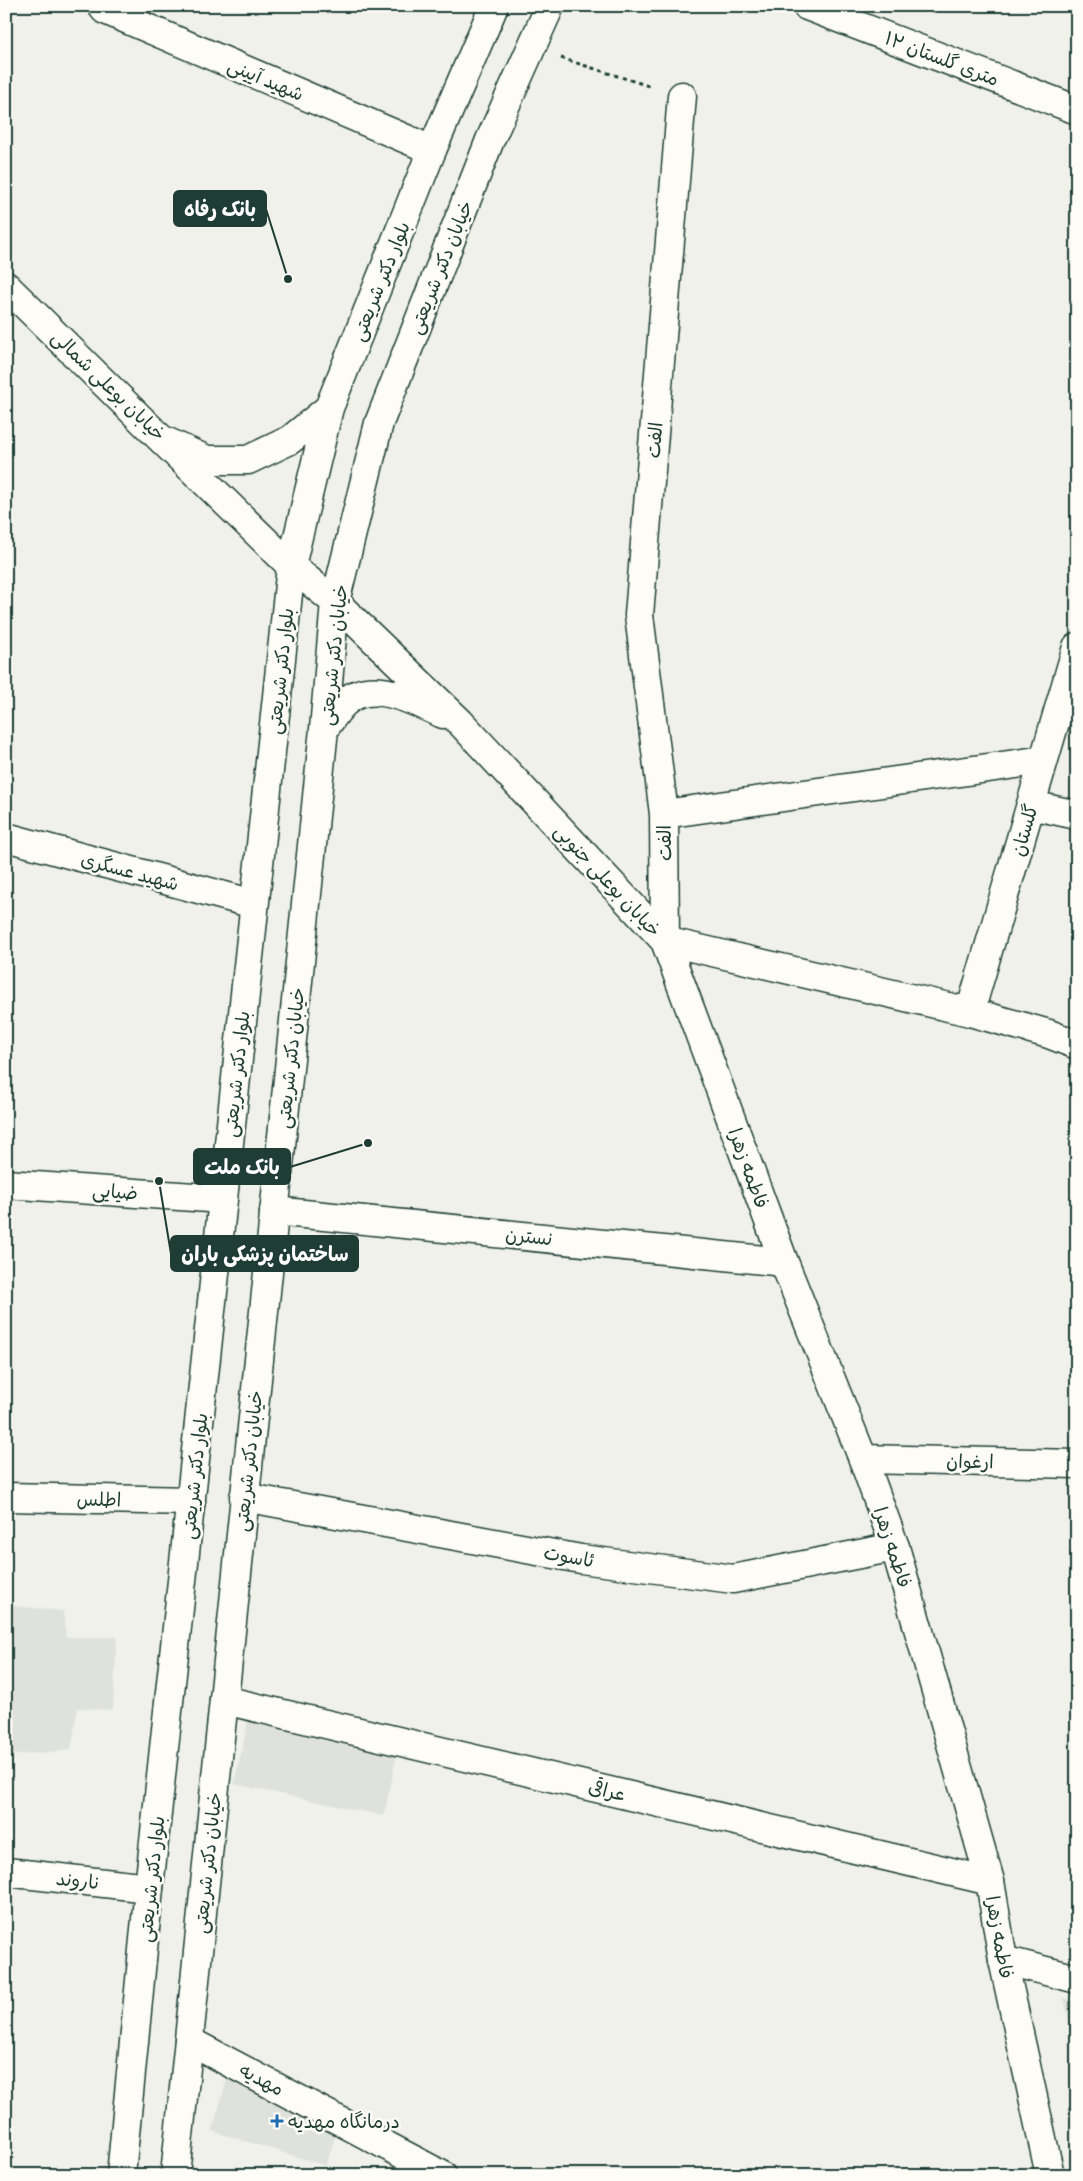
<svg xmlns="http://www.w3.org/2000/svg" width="1083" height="2181" viewBox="0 0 1083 2181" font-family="'Patrick Hand','Playpen Sans Arabic',sans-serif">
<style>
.built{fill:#dfe2dc}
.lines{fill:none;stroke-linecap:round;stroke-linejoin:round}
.street-casing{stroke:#1f3d34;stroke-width:31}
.secondary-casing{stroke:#1f3d34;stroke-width:31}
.path{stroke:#1f3d34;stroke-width:3;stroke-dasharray:4 4;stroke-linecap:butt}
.street{stroke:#fdfcf7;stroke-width:28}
.secondary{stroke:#fdfcf7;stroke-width:28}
.poi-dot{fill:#1f6fb2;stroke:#fdfcf7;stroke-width:2}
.labels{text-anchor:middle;stroke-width:5;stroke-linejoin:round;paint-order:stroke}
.street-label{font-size:19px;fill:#1f3d34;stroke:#fdfcf7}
.poi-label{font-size:19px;fill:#1f3d34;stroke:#fdfcf7;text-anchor:start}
.leader{fill:none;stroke:#1f3d34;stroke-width:2}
.callout-dot{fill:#1f3d34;stroke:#fdfcf7;stroke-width:2}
.callout{fill:#1f3d34;stroke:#1f3d34;stroke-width:2}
.callout-label{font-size:20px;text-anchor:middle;font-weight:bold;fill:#fff}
</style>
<rect width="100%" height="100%" fill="#f0f1eb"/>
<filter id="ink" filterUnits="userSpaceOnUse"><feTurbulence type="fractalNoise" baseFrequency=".02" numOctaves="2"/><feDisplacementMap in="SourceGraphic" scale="10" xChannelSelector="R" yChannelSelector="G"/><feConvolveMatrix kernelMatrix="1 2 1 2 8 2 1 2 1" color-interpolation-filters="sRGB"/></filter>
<g filter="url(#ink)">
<path class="built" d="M6 1605 63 1611 66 1637H117L113 1710 78 1708 71 1750 6 1756Z
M249 1717 398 1750 384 1816 234 1784Z
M1064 1998 1077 2001V2064Z
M228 2076 343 2111 326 2166 212 2131Z"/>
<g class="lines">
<defs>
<path id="street" d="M102 6 105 10 432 150
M807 6 1077 110
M1031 805 1077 815
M664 814 1044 760
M6 837 254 904
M665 941 664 814 639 615 682 96
M970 1012 1077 647
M6 1184 223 1199
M274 1211 784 1262
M863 1459 1077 1464
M6 1497 191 1501
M244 1497 581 1559 733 1579 895 1547
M224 1700 990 1881
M6 1872 149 1888
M1003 1960 1077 1979
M189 2041 442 2175"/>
<path id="secondary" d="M6 286 161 439 207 460H248L290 440 329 408
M161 439 291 566 335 602 460 722 665 941 970 1012 1049 1034 1077 1045
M324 729C330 721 336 711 343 704 370 676 415 702 443 714
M665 941 784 1262 863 1459 895 1547 990 1881 1003 1960 1050 2175
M121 2175 149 1888 291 566 329 408 432 150 494 6
M175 2175 324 729 335 602 379 423 490 140 550 6"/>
</defs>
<use href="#street" class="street-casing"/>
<use href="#secondary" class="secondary-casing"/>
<path class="path" d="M561 58 652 87"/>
<use href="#street" class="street"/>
<use href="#secondary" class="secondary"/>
</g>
</g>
<path class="poi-dot" d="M274.5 2113.5h5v5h5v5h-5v5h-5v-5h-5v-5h5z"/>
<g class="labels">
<g class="street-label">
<text transform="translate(942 58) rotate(21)" y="7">۱۲ متری گلستان</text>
<text transform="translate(266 79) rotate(23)" y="7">شهید آیینی</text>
<text transform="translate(440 267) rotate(-68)" y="7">خیابان دکتر شریعتی</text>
<text transform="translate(380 281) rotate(-68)" y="7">بلوار دکتر شریعتی</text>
<text transform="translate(109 385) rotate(44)" y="7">خیابان بوعلی شمالی</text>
<text transform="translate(654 440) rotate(-85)" y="7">الفت</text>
<text transform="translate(333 655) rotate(-84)" y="7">خیابان دکتر شریعتی</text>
<text transform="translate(280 671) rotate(-84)" y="7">بلوار دکتر شریعتی</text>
<text transform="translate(1024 830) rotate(-74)" y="7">گلستان</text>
<text transform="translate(664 843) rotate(-91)" y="7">الفت</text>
<text transform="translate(130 871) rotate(15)" y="7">شهید عسگری</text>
<text transform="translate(608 880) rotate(47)" y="7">خیابان بوعلی جنوبی</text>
<text transform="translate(290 1058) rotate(-84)" y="7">خیابان دکتر شریعتی</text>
<text transform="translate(236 1074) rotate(-84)" y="7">بلوار دکتر شریعتی</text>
<text transform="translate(749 1168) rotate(70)" y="7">فاطمه زهرا</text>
<text transform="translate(115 1191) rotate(4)" y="7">ضیایی</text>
<text transform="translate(529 1236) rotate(6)" y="7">نسترن</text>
<text transform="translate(248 1461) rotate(-84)" y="7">خیابان دکتر شریعتی</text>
<text transform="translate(970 1461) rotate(1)" y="7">ارغوان</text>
<text transform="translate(194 1476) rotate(-84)" y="7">بلوار دکتر شریعتی</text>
<text transform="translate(99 1499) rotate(1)" y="7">اطلس</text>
<text transform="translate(893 1547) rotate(72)" y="7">فاطمه زهرا</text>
<text transform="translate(569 1556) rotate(10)" y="7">ئاسوت</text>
<text transform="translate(607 1790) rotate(13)" y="7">عراقی</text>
<text transform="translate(207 1863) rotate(-84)" y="7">خیابان دکتر شریعتی</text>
<text transform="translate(151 1879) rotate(-84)" y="7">بلوار دکتر شریعتی</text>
<text transform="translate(78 1880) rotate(6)" y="7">ناروند</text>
<text transform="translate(1000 1937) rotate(80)" y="7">فاطمه زهرا</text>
<text transform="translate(262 2079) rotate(28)" y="7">مهدیه</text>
</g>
<g class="poi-label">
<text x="288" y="2128">درمانگاه مهدیه</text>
</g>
</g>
<path class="leader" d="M288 279L266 209M368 1143L290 1167M159 1181L171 1254"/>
<g class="callout-dot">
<circle cx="288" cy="279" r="5"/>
<circle cx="368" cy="1143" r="5"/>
<circle cx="159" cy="1181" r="5"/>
</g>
<g class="callout">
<rect x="174" y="191" width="92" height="35" rx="5"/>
<rect x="194" y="1149" width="96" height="35" rx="5"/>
<rect x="171" y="1236" width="187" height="35" rx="5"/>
</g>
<g class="callout-label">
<text x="220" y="216">بانک رفاه</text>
<text x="242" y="1174">بانک ملت</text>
<text x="265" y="1261">ساختمان پزشکی باران</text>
</g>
<rect width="1083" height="2181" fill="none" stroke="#fdfcf7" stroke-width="25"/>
<rect x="12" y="12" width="1058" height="2156" fill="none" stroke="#1f3d34" stroke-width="2" filter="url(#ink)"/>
</svg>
